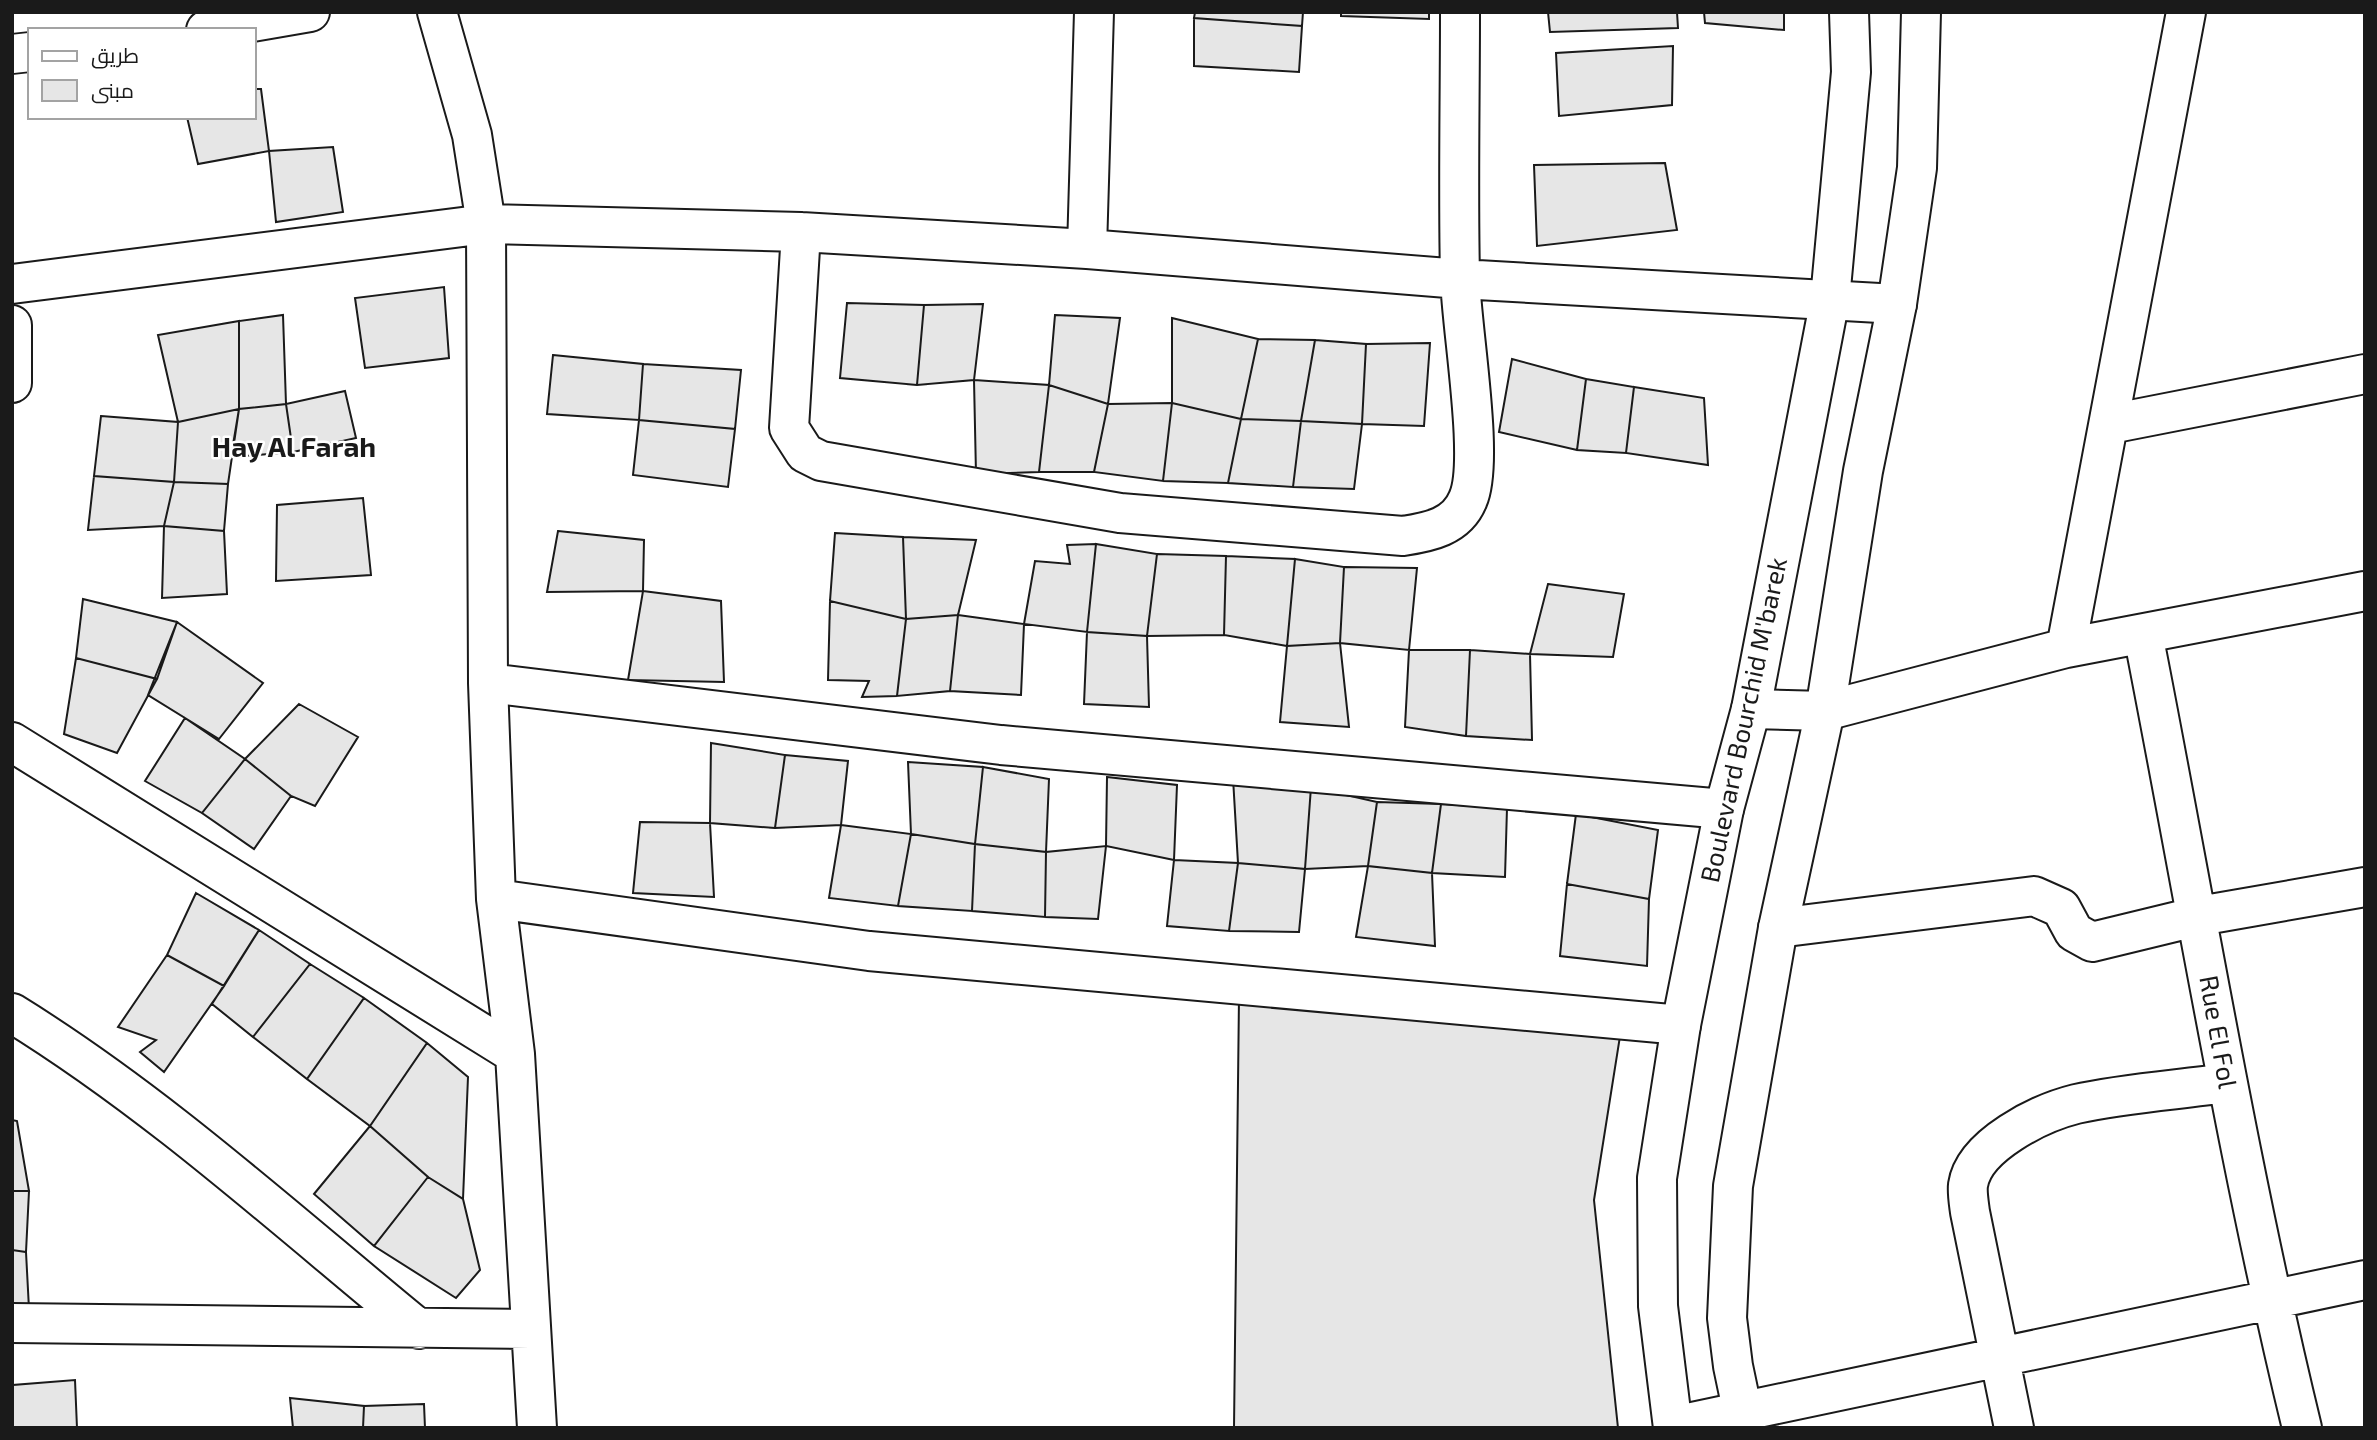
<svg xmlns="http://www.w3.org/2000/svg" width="2377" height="1440" viewBox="0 0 2377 1440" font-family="'Exo 2',Cairo,sans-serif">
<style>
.building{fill:#e6e6e6;stroke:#1a1a1a;stroke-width:2}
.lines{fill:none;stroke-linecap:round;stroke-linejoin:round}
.minor-casing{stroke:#1a1a1a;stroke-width:42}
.secondary-casing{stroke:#1a1a1a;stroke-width:42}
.minor{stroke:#fff;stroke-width:38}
.secondary{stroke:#fff;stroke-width:38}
.labels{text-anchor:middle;stroke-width:5;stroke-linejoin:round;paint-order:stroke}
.street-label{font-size:26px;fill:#1a1a1a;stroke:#fff}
.neighbourhood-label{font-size:28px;font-weight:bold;fill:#1a1a1a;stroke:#fff}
</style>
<rect width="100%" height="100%" fill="#fff"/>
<path class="building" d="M1195 12H1303L1302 26 1194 18Z
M1341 12H1429V19L1341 16Z
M1548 12H1677L1678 28 1550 32Z
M1704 12H1784V30L1705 23Z
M1194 18 1302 26 1299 72 1194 66Z
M1673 46 1672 105 1559 116 1556 53Z
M254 89H261L269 151 198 164 187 117H254Z
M333 147 343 212 276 222 269 151Z
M1665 163 1677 230 1537 246 1534 165Z
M444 287 449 358 365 368 355 298Z
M847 303 924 305 917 385 840 378Z
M983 304 974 380 917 385 924 305Z
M283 315 286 404 239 409V321Z
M1055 315 1120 318 1108 404 1049 385Z
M1172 318 1258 339 1241 419 1172 403Z
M239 321V409L178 422 158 335Z
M1258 339 1315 340 1301 421 1241 419Z
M1315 340 1366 344 1362 424 1301 421Z
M1430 343 1424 426 1362 424 1366 344Z
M553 355 643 364 639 420 547 414Z
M1512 359 1586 379 1577 450 1499 432Z
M643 364 741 370 735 429 639 420Z
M1586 379 1634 387 1626 453 1577 450Z
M974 380 1049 385 1039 472 976 474Z
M1049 385 1108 404 1094 472H1039Z
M1634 387 1704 398 1708 465 1626 453Z
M345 391 356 438 293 452 286 404Z
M1172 403 1163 481 1094 472 1108 404Z
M1172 403 1241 419 1228 483 1163 481Z
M286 404 293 452 231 457 239 409Z
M239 409 228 484 174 482 178 422Z
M101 416 178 422 174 482 94 476Z
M1241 419 1301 421 1293 487 1228 483Z
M639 420 735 429 728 487 633 475Z
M1301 421 1362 424 1354 489 1293 487Z
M94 476 174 482 164 526 88 530Z
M174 482 228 484 224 531 164 526Z
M363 498 371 575 276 581 277 505Z
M164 526 224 531 227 594 162 598Z
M558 531 644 540 643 591 547 592Z
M835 533 903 537 906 619 830 601Z
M903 537 976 540 958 615 906 619Z
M1096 544 1087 632 1024 624 1035 561 1070 564 1067 545Z
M1096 544 1157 554 1147 636 1087 632Z
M1157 554 1226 556 1224 635 1147 636Z
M1226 556 1295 559 1287 646 1224 635Z
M1295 559 1344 567 1340 643 1287 646Z
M1344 567 1417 568 1409 650 1340 643Z
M1548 584 1624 594 1613 657 1530 654Z
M643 591 721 601 724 682 628 680Z
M83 599 177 622 157 679 76 658Z
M830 601 906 619 897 696 862 697 869 681 828 680Z
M958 615 1024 624 1021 695 950 691Z
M958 615 950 691 897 696 906 619Z
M177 622 263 683 219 739 148 695Z
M1087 632 1147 636 1149 707 1084 704Z
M1340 643 1349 727 1280 722 1287 646Z
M1409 650H1470L1466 736 1405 727Z
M1470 650 1530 654 1532 740 1466 736Z
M76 658 157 679 117 753 64 734Z
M299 704 358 737 315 806 291 796 245 759Z
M185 718 245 759 202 813 145 781Z
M711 743 785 755 775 828 710 823Z
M785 755 848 761 841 825 775 828Z
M245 759 291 796 254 849 202 813Z
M908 762 983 767 975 844 911 834Z
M983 767 1049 779 1046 852 975 844Z
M1107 777 1177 785 1174 860 1106 846Z
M1233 778 1311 787 1305 869 1238 863Z
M1311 787 1377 802 1368 866 1305 869Z
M1377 802 1441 804 1432 873 1368 866Z
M1441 804 1507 808 1505 877 1432 873Z
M1576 814 1658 830 1649 899 1567 884Z
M640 822 710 823 714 897 633 893Z
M841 825 911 834 898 906 829 898Z
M911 834 975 844 972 911 898 906Z
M975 844 1046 852 1045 917 972 911Z
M1106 846 1098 919 1045 917 1046 852Z
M1174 860 1238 863 1229 931 1167 926Z
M1238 863 1305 869 1299 932 1229 931Z
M1368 866 1432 873 1435 946 1356 937Z
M1567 884 1649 899 1647 966 1560 956Z
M196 893 259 930 224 986 167 955Z
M259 930 310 964 253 1037 212 1004Z
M167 955 224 986 164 1072 140 1052 156 1040 118 1027Z
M310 964 364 998 307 1079 253 1037Z
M1239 997 1621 1030 1594 1200 1618 1428H1234Z
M364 998 427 1043 370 1126 307 1079Z
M427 1043 468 1077 463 1199 428 1177 370 1126Z
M12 1120 17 1121 29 1191H12Z
M370 1126 428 1177 374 1246 314 1194Z
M428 1177 463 1199 480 1270 456 1298 374 1246Z
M12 1191H29L26 1252 12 1250Z
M12 1250 26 1252 29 1309 12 1308Z
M75 1380 77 1428H13V1385Z
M290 1398 364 1406 363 1428H293Z
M424 1404 425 1428H363L364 1406Z"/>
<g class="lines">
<defs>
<path id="minor" d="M437 12 472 135 486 224 488 683 496 899 515 1054 537 1428
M206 30 310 12
M12 54 30 52
M801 232 789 428 805 453 821 461 1120 513 1403 536C1429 532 1457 527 1468 499 1485 460 1461 327 1460 277 1458 189 1460 101 1460 12
M1087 249 1094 12
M12 284 486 224 801 232 1087 249 1460 279 1897 304
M12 325V383
M2110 424 2365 374
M2143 634C2195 899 2238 1165 2302 1428
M2066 648 2186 12
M488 683 1001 745 1724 809
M1751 709 1825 711 2066 648 2365 591
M12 742 515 1054
M496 899 869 951 1681 1025
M1778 928 2034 896 2061 908 2074 932 2092 942 2199 916 2365 887
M12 1013C158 1103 287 1221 419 1329
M12 1323 530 1329
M1673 1426 2365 1280
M2014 1428 1970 1212C1969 1204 1967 1193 1968 1185 1974 1145 2040 1113 2076 1104 2124 1093 2177 1090 2226 1083"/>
<path id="secondary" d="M1673 1428 1658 1306 1657 1178 1681 1025 1724 809 1751 709 1830 299 1851 72 1849 12
M1746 1428 1733 1366 1727 1318 1733 1186 1778 928 1825 711 1863 471 1897 304 1917 168 1921 12"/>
</defs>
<use href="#minor" class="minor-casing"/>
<use href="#secondary" class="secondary-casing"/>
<use href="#minor" class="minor"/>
<use href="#secondary" class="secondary"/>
</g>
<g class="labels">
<g class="street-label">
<text transform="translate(1744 720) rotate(-78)" y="9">Boulevard Bourchid M'barek</text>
<text transform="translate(2218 1032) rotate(80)" y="9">Rue El Fol</text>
</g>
<g class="neighbourhood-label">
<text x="294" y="457">Hay Al Farah</text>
</g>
</g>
<rect width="2377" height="1440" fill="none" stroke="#1a1a1a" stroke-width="28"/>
<rect x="28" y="28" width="228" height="91" fill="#ffffff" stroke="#a3a3a3" stroke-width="2"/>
<rect x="42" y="51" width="35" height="10" fill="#ffffff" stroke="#a3a3a3" stroke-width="2"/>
<text x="91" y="63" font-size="21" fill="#1a1a1a">طريق</text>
<rect x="42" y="80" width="35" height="21" fill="#e6e6e6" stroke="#a3a3a3" stroke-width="2"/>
<text x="91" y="98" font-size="21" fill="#1a1a1a">مبنى</text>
</svg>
